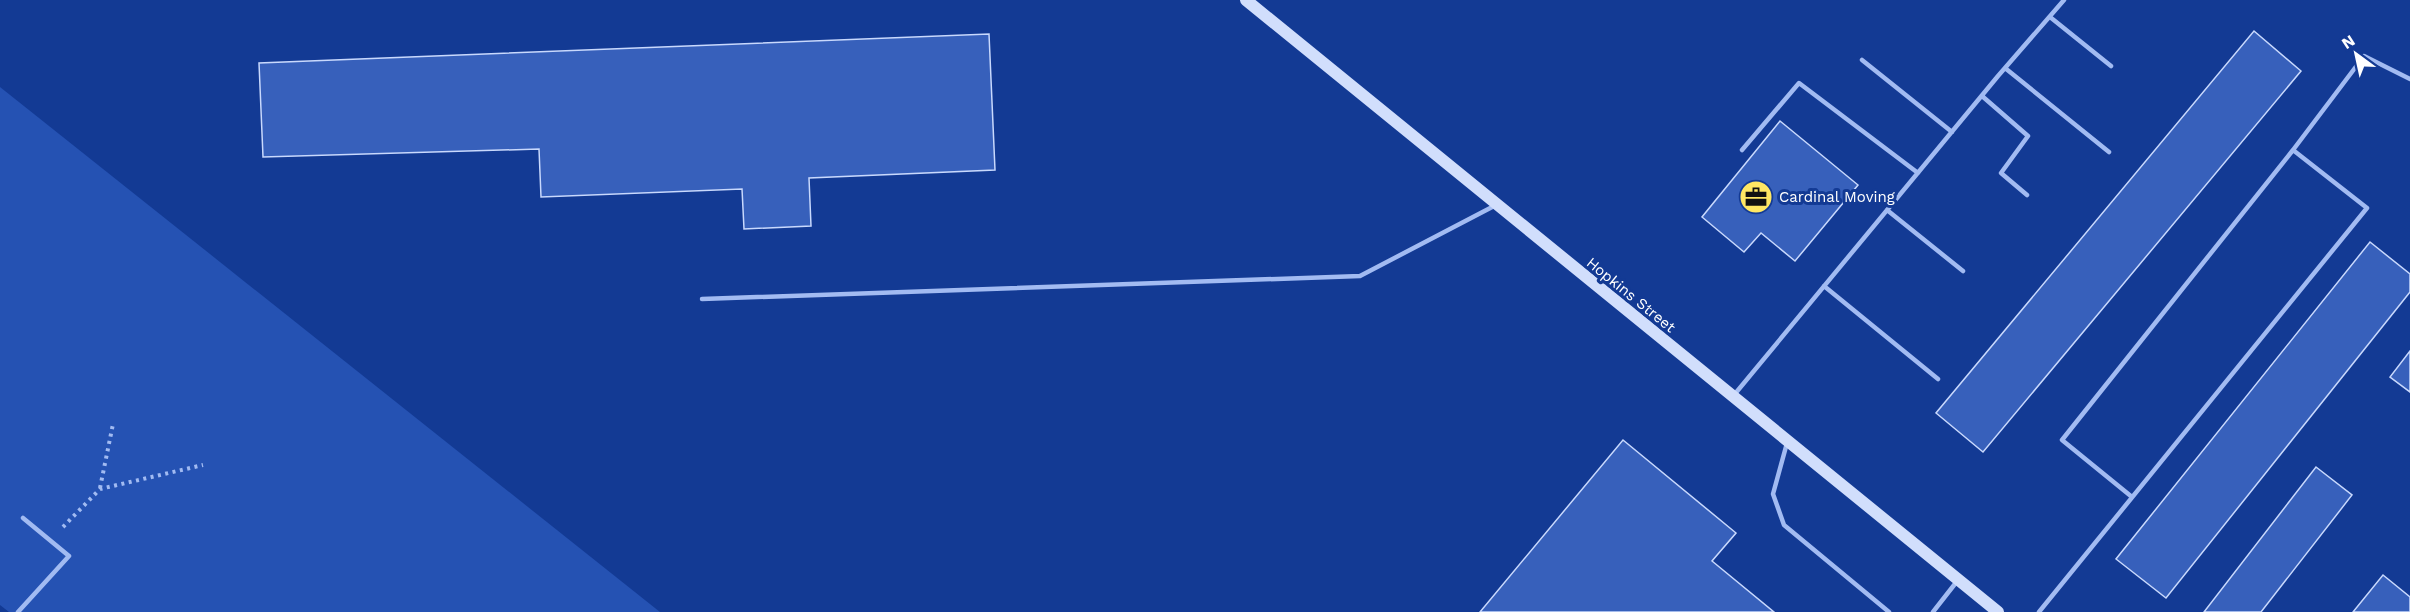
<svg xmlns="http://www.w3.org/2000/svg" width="2410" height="612" viewBox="0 0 2410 612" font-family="'Work Sans',sans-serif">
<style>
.green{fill:#2552b3}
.building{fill:#3760bb;stroke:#c9d9fd;stroke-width:1.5}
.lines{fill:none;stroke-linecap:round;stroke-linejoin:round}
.path{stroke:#a2bbf2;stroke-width:4;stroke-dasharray:3 4.5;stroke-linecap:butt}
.service{stroke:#a2bbf2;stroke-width:4.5}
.secondary{stroke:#d1defc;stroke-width:12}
.labels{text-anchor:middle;stroke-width:6;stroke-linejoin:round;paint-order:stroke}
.poi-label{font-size:15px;fill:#fff;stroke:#133a94;text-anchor:start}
.street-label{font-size:15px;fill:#fff;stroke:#133a94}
</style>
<rect width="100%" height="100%" fill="#133a94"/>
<path class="green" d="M0 87 660 612H9L0 605Z"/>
<path class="building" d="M2254 31 2301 71 1983 452 1936 413Z
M989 34 995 170 809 178 811 226 744 229 742 189 541 197 539 149 263 157 259 63Z
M1780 121 1858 185 1795 261 1761 233 1744 252 1702 217Z
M2370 242 2410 274V292L2166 598 2116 559Z
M2410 351V392L2390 377Z
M1623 440 1736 533 1712 561 1774 612H1480Z
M2316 467 2352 495 2261 612H2204Z
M2383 575 2410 597V612H2353Z"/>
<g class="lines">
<path class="path" d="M100 488 113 424
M63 527 100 489 203 465"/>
<path class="service" d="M2050 17 2111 66
M1862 60 1952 132
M2005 68 2109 152
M1982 96 2028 136 2001 173 2027 195
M1742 150 1799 83 1918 173
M1887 210 1963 271
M1824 286 1938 379
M702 299 1360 276 1496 205
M1734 395 1998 76 2064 0
M1787 443 1773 494 1784 525 1889 612
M2132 497 2062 440 2293 150
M18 612 69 556 23 518
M1933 612 1958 580
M2039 612 2367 208 2293 150 2364 56 2410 79"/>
<path class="secondary" d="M1246 0 1998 612"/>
</g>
<defs>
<symbol id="office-disc" viewBox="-11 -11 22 22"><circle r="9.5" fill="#ffe763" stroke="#133a94"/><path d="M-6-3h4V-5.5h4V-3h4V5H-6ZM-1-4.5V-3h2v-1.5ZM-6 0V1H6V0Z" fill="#111"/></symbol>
</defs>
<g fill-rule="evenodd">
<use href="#office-disc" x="1737" y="178" width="38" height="38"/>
</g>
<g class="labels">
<g class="poi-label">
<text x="1779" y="202">Cardinal Moving</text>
</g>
<g class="street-label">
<text transform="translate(1631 295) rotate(39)" y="5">Hopkins Street</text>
</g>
</g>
<g transform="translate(2356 54) rotate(327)" stroke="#133a94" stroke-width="4.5" paint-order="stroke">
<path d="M0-4.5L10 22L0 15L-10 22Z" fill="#ffffff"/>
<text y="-9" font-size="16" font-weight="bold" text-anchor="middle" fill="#ffffff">N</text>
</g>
</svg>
